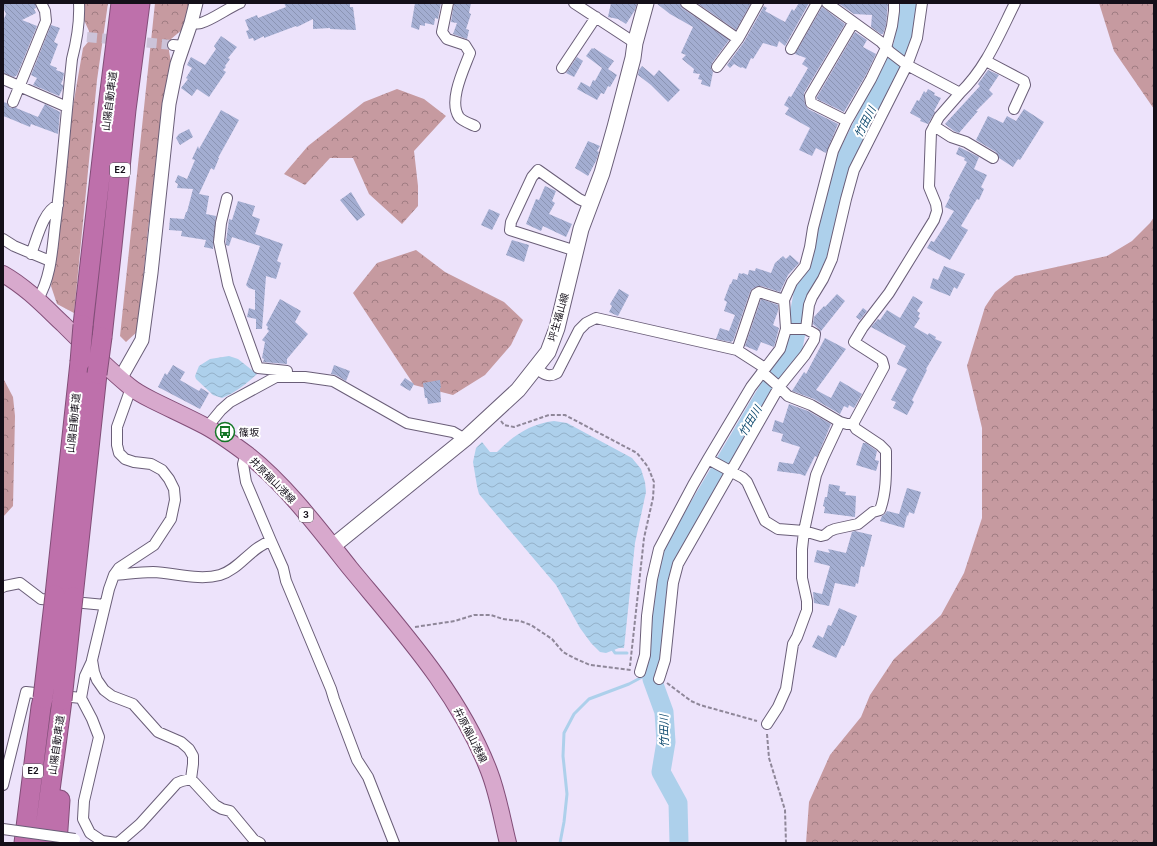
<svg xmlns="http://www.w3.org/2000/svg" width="1157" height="846" viewBox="0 0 1157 846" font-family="Inter,'Noto Sans JP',sans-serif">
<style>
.forest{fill:url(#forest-crowns)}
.water{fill:url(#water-waves)}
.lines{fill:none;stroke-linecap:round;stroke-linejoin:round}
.stream{stroke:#add0eb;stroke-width:3}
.river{stroke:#add0eb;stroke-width:19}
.building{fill:url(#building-back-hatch)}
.minor-tunnel{stroke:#ccc3d9;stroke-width:10;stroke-dasharray:10 5;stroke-linecap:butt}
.minor-casing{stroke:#6a5e78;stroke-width:12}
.tertiary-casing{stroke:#6a5e78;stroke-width:15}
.secondary-casing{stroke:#6a5e78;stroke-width:17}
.primary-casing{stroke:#824e78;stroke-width:18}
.motorway-casing{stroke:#824e78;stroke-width:21}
.path{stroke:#8f8799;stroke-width:2;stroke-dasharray:4 2;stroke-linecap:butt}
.minor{stroke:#fff;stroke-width:10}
.tertiary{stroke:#fff;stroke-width:13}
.secondary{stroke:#fff;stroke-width:15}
.primary{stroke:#d8a9cd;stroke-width:16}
.motorway{stroke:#be70ab;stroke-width:19}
.minor-bridge-casing{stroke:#6a5e78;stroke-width:12;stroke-linecap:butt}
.motorway-bridge-casing{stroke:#824e78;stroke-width:21;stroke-linecap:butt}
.minor-bridge{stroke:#fff;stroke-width:10}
.motorway-bridge{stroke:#be70ab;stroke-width:19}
.labels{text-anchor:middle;stroke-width:4;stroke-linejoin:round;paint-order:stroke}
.shield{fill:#fff;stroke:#5a575e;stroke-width:1}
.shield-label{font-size:9px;font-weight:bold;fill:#140f19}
.street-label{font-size:10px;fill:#140f19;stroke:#fff}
.poi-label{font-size:10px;fill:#140f19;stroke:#fff;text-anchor:start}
.water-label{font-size:11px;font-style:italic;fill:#114c70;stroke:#fff}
</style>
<defs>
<pattern id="forest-crowns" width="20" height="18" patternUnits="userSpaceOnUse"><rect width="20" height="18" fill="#c69aa0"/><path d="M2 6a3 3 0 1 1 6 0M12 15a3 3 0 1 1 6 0" fill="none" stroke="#a07c82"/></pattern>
<pattern id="water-waves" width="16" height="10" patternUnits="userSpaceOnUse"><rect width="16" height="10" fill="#add0eb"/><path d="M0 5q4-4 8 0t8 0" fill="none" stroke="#94b1c9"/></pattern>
<pattern id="building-back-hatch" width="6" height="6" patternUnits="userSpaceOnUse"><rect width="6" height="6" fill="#a3add1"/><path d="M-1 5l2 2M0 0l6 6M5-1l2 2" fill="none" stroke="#8b94b3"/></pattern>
</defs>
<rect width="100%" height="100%" fill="#ede3fb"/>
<path class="forest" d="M85 3H108L97 80 74 313 57 304 51 286 68 135 83 48 88 42 89 31 84 20Z
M155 3H191L183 29 171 39 169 51 171 62 163 117 148 229 138 331 126 342 120 336Z
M1099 3H1154V109L1114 51Z
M397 89 424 99 446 116 414 151 418 186V206L402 224 369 194 353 158H330L305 185 284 174 308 146 364 102Z
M1154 217V843H806L809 802 830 755 861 717 870 695 894 659 941 615 964 573 982 518V428L967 366 985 307 995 292 1015 276 1107 256 1132 241 1150 223Z
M416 250 445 272 504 302 523 320 511 345 485 375 453 395 414 385 353 293 377 263Z
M3 378 13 397 15 416 13 506 3 517Z"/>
<path class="water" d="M229 356 238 359 257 374C246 384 236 392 222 398L213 395 196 379 195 376 199 366 210 359Z
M554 421 567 423 632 458 641 469 645 482 646 492 635 543 624 648H619L606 653 600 652 591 643 580 628 556 585 479 494 477 486 473 462 476 448 482 442 490 452H497C514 435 530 424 554 421Z"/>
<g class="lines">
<path class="stream" d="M611 647 615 653H627
M648 652H654
M560 843 564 822 567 794 563 756 564 733 574 714 589 699 629 684 644 676 651 670"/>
<path class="river" d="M679 843 678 803 661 772 666 742 664 712 652 679 651 670 665 573 671 554 793 348 803 294 818 266 839 172 903 46 910 3"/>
</g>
<path class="building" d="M3 3H35L36 8 34 9 36 13 22 20 37 26 17 75 14 77 3 73V21L6 14 3 7Z
M284 3H350V7H353L356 30 330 29V28L313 29V19L297 27 296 26 264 38V36L254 41 253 38 249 39 246 31 249 30 245 20 257 15 258 18 286 7Z
M415 3H441L438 19 435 18 434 25 425 23V26L420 25 419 30 411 27Z
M454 3H471L469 13 471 14 466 29 469 30 467 39 453 34 457 23 451 22Z
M611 3H637L635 10 626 24 618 19 608 17Z
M656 3H680L682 8 729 40 712 63 711 69 713 72 710 87 701 84 702 80 698 79 700 74 693 73 694 69 682 59 686 55 681 53 693 27 670 14Z
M697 3H751L736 30Z
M799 3H809L785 46 779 41 777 47 763 43 753 59 751 58 746 69 742 67 741 68 734 64 730 68 727 65 744 42 764 6 767 8 765 11 785 22 792 9 794 11Z
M838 3H888L886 25 883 34H881L871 27 872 15 854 14Z
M822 7 845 24 804 93V97L805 104 808 109 838 124 826 153 816 148 812 156 799 150 810 128 785 114 789 108 784 105 789 96 791 97 808 68 802 64 806 58 795 54Z
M51 25 60 28 54 42 58 44 50 65 57 68 56 70 64 73 63 79 61 84 63 85V88L59 96 33 85 37 78 31 75Z
M855 32 867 40 863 47 876 54 867 73 844 112 817 99V97Z
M221 36 237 47 228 58 230 59 225 66 226 67 223 70 226 72 209 97 197 89 192 96 181 88 188 79 186 78 192 68 187 65 191 57 205 65 216 49 214 46Z
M592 48 593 49 594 48 614 61 608 69 617 75 610 87 608 86 604 94 601 93 597 100 577 89 581 82 590 87 593 80 595 81 602 68 586 56Z
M577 57 583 61 574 77 566 73Z
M642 66 654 76 659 70 680 90 668 102 651 85 638 75 639 70Z
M988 70 999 75 989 90 993 94 976 111H978L959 133 954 131 945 124 980 86 978 84Z
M928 89 935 93 934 95 941 98 934 111 935 112 928 124 920 121 921 119 910 113 917 100 919 101 924 91 926 93Z
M3 102 7 103 10 108H13L17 107 16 108 38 117 45 104 60 112 58 134 31 124 30 127 6 117 3 116Z
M1024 109 1044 122 1020 160 1018 159 1013 167 999 158 996 152 976 140 988 116 1003 123 1007 116 1016 121Z
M221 110 239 120 218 158H219L214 170 211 168 199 194 209 196 206 214 216 216 213 249 204 247 206 240 181 236 182 231 169 230 170 218 184 219 186 212H187L193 189 177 188 178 184 175 182 178 175 187 179 195 160 192 159 198 146 199 149Z
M189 129 193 137 180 145 176 138 179 134Z
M588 141 600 146 597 151 599 152 596 161 588 176 575 168Z
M959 147 979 157 974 169 987 175 981 187 984 189 979 200 977 199 961 226 968 230 950 260 927 248 931 241 934 242 954 211 945 207 950 197 949 196 967 162 964 160 965 158 956 154Z
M545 186 556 191 552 201 555 203 549 214 572 224 566 237 543 226 541 231 526 224 536 199 539 200Z
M351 192 365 215 357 221 340 200Z
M238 201 255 206 252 216 260 219 255 234 283 244 277 261 281 263 276 279 266 276 262 329H256V319L247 317 249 308 255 310V290L249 288 246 285 260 246 232 237 229 246 226 245V242L229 219 232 220Z
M489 209 500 214 492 230 481 225Z
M512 240 529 245 524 262 506 255Z
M790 255 799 263 788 275 780 292 761 286H758L752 289 750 292 733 341H732L731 342 716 339 720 328 729 331 735 315 724 311 727 302 724 300 730 284H731L733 279 737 280 739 273 742 274 743 273 748 275 749 270 755 271 756 268 771 273 775 263 783 256 786 259Z
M944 266 965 274 957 289 954 287 950 296 930 288 933 278 938 280Z
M619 289 629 295 618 316 609 312 612 306 610 304Z
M837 294 845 301 821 331 813 324 814 317 824 306 825 307Z
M913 296 923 302 917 311 920 313 918 317 920 318 914 327 928 335 929 333 936 337 935 339 942 342 926 369 927 370 912 400 914 402 907 415 893 408 896 402 891 400 907 369 897 364 906 346 871 327 878 319 880 320 887 310 900 318Z
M280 299 301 311 295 322 308 334 287 359V364L263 362 264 359 262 358 265 342 262 340 269 331 267 329 268 327 266 325Z
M761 299 778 305V311L773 325 779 328 774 347 761 342 757 351 745 346Z
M863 308 867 311 860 320 856 317Z
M825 338 846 349 816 390 831 398 840 381 862 394 854 408 849 405 848 408 844 406 840 414 814 399 792 391 804 372 806 374Z
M173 365 185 372 180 380 199 391 201 388 209 393 200 409 158 387 165 373 167 375Z
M334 365 350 371 346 381 336 375 331 374Z
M405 378 414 384 410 391 400 385Z
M440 380 441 388H440L441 402 428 404 427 398H425L423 383Z
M789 404 808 411 831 424 817 457 815 456 805 476 800 474 777 471 779 462 793 464 800 447 781 441 783 434 772 431 775 420 783 423Z
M863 443H866L877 451 875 460 879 461 876 471 856 465Z
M829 484 840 486 839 491 846 492 845 495 856 496 855 517 824 513 825 507 823 506 825 497H827Z
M907 488 921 492 914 514 909 512 908 516 907 515 904 528 880 521 882 516 885 514 887 511 899 514Z
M855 531 872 535 864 567 861 566 858 584 856 583 855 587 835 583 829 606 814 603 813 592 822 594 830 566 814 562 817 550 830 553 828 549 846 553 852 532Z
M839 608 857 616 844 646 842 645 836 658 812 647 818 635 823 638 828 625 831 626Z"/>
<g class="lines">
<path class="minor-tunnel" d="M87 37 173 45"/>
<defs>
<path id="minor" d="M448 3 442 32 447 39 465 45 470 53C464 69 448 101 459 117 462 121 471 124 475 126
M574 3 635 43
M686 3 738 39
M191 23C194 23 198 24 201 23 212 20 228 8 240 3
M173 45 184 46
M791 49 817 3
M986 61 1024 81 1025 85 1014 109
M717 67 738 39 758 3
M562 68 596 17
M3 79 67 107
M960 93C986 68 999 35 1015 3
M13 102 46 21 45 11 41 3
M847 121 811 103 810 96 853 23
M934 126 951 137 966 142 993 158
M227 198 221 223 219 242 228 285 258 368 287 371
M3 239 14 246 50 261
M576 251 510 230 511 222 532 177 538 170 579 199 590 204
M31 254C37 239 43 211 58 205
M38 299C51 277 52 251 55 226 62 171 66 115 72 59 77 40 80 23 79 3
M786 329H806
M737 350 756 294 759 292 784 300
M536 368C543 374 549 378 557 373L579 330 586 323 596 318 737 350 765 368
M762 372 777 385 788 396 811 405 840 422 847 424H853L884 367 882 360 854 342 863 327 889 293 934 220 937 211 936 204 929 187 931 132 939 117 960 93 907 65 890 52 881 42 827 3
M207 427 221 410 230 402 276 377H305L333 381 407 423 453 432 465 439
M246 453 243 464 246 482 271 541 283 568 286 581 331 689 334 699 357 760 368 777 394 843
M708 459 743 478 747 482 765 521 778 529 804 531 821 536 825 535 830 531 835 529 858 524 873 512 880 510C887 491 886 471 886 451L880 445 856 429 853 424
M114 575 119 568 154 545 171 519 175 500 174 489 169 479 162 470 151 464 134 462 125 459 119 453 117 445V427L131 388
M3 587 5 586 20 583 41 599 105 605
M92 661 85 676 81 698 92 719 99 737 84 801 83 819 90 833 102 841 117 843
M640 672 645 655 647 616 652 579 659 549 693 485 708 459 751 387 780 349 786 329 784 300 792 282 805 266 810 247 813 228 833 151 847 121 871 79 886 48 892 26 894 11V3
M659 679 665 660 673 583 678 564 779 387 805 355 814 340 815 334 806 329 809 305 812 297 823 279 832 259 846 199 854 170 907 65 917 38 922 3
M767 724 778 707 786 689 793 644 797 637 807 610V601L802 578V549L804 531 816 475 824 456 840 422
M3 785 26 692 81 698
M118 843 140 824 177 783 182 781 191 779
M260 843 254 840 230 811 222 809 215 805 191 779 193 764V756L189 749 181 742 158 732 133 704 112 696 104 690 97 680 94 672 92 660 109 589 114 575C127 574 140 572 153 572 175 573 199 581 220 575 240 569 251 547 271 541"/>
<path id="tertiary" d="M120 379 142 340 151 273 169 104 177 64 191 23 196 3"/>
<path id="secondary" d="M333 546 465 439 518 390 548 352 557 328 581 229 602 173 615 127 633 58 635 43 646 3"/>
<path id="primary" d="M3 274C26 287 44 306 63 324 84 345 106 367 129 386 136 392 144 396 152 400 170 409 188 417 205 426 218 433 236 446 248 455 286 485 319 529 350 568 402 631 459 693 489 771 498 794 502 819 508 843"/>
<path id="motorway" d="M83 325 108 107 121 3
M102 337 112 246 126 110 140 3
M55 595 80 362
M73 597 97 374
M24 843 41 707 43 698
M43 843 62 700
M57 843 60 800"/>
</defs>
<use href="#minor" class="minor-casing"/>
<use href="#tertiary" class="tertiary-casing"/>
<use href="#secondary" class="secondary-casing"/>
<use href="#primary" class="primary-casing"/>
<use href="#motorway" class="motorway-casing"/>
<path class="path" d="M501 421 504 425 514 427 549 415H565L637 453 648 467 654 482 653 498 644 538 630 666
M415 627 455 621 474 615H491L503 619 520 621 531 625 552 639 563 652 574 658 590 665 631 670
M667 683 691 701 700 705 757 721
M767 734 769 758 785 810 786 843"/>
<use href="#minor" class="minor"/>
<use href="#tertiary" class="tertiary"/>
<use href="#secondary" class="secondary"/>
<use href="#primary" class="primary"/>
<use href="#motorway" class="motorway"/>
<defs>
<path id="minor-bridge" d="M3 829 75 839"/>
<path id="motorway-bridge" d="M80 362 83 325
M97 374 102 337
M43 698 55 595
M62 700 73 597"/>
</defs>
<use href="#minor-bridge" class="minor-bridge-casing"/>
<use href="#motorway-bridge" class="motorway-bridge-casing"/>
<use href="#minor-bridge" class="minor-bridge"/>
<use href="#motorway-bridge" class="motorway-bridge"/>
</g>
<defs>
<symbol id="bus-ring" viewBox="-11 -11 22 22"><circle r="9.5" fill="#fff" stroke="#147626" stroke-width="1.5"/><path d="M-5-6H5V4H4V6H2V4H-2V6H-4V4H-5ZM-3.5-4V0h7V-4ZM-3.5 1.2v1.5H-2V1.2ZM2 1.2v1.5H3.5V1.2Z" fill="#147626"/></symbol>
</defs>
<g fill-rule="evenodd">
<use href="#bus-ring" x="214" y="421" width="22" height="22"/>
</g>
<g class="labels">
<g class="shield">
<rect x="110" y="163" width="20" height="14" rx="3"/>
<rect x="299" y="508" width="14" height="14" rx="3"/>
<rect x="23" y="764" width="20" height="14" rx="3"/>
</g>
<g class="shield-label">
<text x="120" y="173">E2</text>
<text x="306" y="518">3</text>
<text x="33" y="774">E2</text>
</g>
<g class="street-label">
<text transform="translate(109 101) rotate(-83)" y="4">山陽自動車道</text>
<text transform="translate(558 317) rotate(-74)" y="4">坪生福山線</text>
<text transform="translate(73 423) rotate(-84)" y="4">山陽自動車道</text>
<text transform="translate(273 480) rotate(45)" y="4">井原福山港線</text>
<text transform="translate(471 735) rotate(63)" y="4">井原福山港線</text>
<text transform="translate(56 745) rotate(-82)" y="4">山陽自動車道</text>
</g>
<g class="poi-label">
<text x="239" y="436">篠坂</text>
</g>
<g class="water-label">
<text transform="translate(865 122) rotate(-63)" y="4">竹田川</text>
<text transform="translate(750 421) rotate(-59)" y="4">竹田川</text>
<text transform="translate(664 731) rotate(-91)" y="4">竹田川</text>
</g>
</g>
<rect width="1157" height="846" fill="none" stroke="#140f19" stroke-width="8"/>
</svg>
